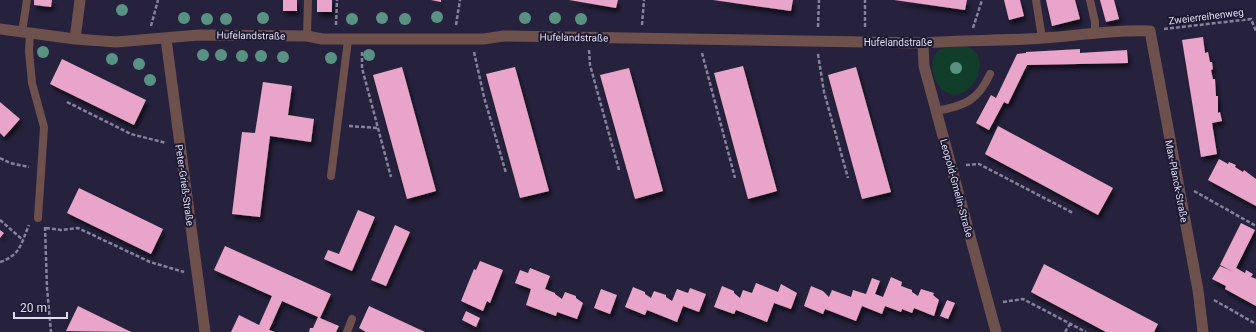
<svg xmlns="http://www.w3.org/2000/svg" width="1256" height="332" viewBox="0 0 1256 332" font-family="Roboto,sans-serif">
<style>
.green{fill:#103e2b}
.building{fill:#e9a5c9;filter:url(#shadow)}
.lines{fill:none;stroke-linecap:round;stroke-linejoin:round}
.path{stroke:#858299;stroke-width:2.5;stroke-dasharray:4 2;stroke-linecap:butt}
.service{stroke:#6e504c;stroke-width:8}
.minor{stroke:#6e504c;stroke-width:11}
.tree{fill:#599283}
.labels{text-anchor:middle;stroke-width:4;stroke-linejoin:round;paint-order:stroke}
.street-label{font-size:10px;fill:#deddef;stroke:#1d1932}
</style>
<defs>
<filter id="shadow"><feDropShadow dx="2.5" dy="4.5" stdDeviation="2" flood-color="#0009"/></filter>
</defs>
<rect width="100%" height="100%" fill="#26223d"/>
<path class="green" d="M966 46C997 56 969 110 943 90 931 81 926 53 944 48 951 46 959 47 966 46Z"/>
<path class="building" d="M34 0H52L51 7 34 5Z
M283 0H297V11H283Z
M317 0H332V12H317Z
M431 0H441V2Z
M569 0H618L616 8Z
M713 0H793L791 11Z
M894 0H967L965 10Z
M1004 0H1020L1024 16 1009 20Z
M1046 0H1075L1080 19 1052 26Z
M1100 0H1114L1119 19 1106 22Z
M1203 37 1205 53 1208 52 1210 62H1212L1213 69 1211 70 1213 79H1215L1216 96H1218V113L1220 112 1222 121 1212 123 1217 154 1201 157 1182 40Z
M1080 49V53L1127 50 1128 63 1027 65 1008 104 1004 102 989 130 976 123 991 95 996 98 1017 54 1026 53V52Z
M62 59 146 100 134 125 50 84Z
M743 66 777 191 748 199 714 73Z
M402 67 436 191 407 199 373 75Z
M515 67 549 191 520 198 486 74Z
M856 67 891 192 862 199 828 75Z
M629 68 663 191 635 199 600 75Z
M263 82 292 86 288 115 314 119 311 142 270 136 260 217 232 214 242 132 255 133Z
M0 102 20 119 4 137 0 133Z
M998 126 1113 188 1098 215 985 154Z
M1219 159 1228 164 1229 162 1236 165 1235 167 1243 172 1244 170 1256 179V206L1208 180Z
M79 188 163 229 151 254 67 213Z
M358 210 375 217 352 271 324 259 328 250 339 254Z
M1241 223 1255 230 1236 268 1245 273 1246 270 1253 274 1251 277 1256 279V306L1225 289 1226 286 1212 279 1220 266 1234 272 1220 265Z
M395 225 410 232 386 286 371 280Z
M0 230 4 233 0 238Z
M225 246 331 294 320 318 339 326 336 332H309L310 328H313L318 317 282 301 269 330 275 332H231L239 315 259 325 272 296 214 270Z
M480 261 503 270 490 303 487 301 483 311 461 301 474 269 476 270Z
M1044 264 1158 324 1154 332H1106L1031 292Z
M530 268 550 276 545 289 555 293V294L562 299 565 292 576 296V298L583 303 577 319 557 312 556 316 526 305 531 289 515 283 520 270 528 273Z
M891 277 902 282 901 286 912 290V292L918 296 921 289 934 293 933 295 939 300 934 316 914 308 912 313 902 309 901 312 885 306 882 314 862 306 856 321 825 309 823 314 804 306 811 286 823 291 829 297 832 290 851 297 853 290 866 294 872 278 880 281 875 294 883 297Z
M756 283 778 292 781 284 797 293 791 309 774 303 767 322 736 310 734 314 714 307 722 286 734 291V293L740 298 743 290 752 293Z
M633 287 645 292V294L651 298 654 291 666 295V297L672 301 677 289 688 293 690 288 706 294 699 312 683 306 677 322 647 310 645 315 625 307Z
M601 289 617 295 610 314 594 308Z
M947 300 955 303 948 319 940 316Z
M78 306 129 331 132 332 66 331Z
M369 306 425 332H366L359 328Z
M466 311 480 318 476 327 462 320Z"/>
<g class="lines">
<path class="path" d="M336 25 337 0
M456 25 460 0
M642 25 644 0
M151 26 158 0
M818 27 819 0
M865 27V0
M973 28 982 0
M1164 29 1251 19 1256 31
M589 50 590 65 619 170
M362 52V68L391 177
M474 52 484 97 506 173
M702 53 735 178
M818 54 824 92 848 178
M67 102 131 134 166 143
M349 126 378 128
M0 158 10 163 29 167
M966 165 979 164 1073 213
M1194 191 1256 226
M0 220 23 240
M45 227 47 288 51 332
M46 228 61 230 78 228 150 262 184 272
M0 262C21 255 21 243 29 225
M1214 300 1256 324
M1003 302 1023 299 1086 332
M1065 332 1070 324"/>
<path class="service" d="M1036 0 1042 38
M1090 0 1095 22V34
M22 32 27 0
M30 33 29 51 32 83 44 127 38 218
M307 36 308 0
M936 111C964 106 978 101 990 74
M331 176 348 40
M347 332 352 319"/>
<path class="minor" d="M0 29 75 39 116 42 199 35 307 36 322 39H483L504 36 923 43C963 40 1003 41 1043 38 1078 36 1114 29 1150 31L1198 290 1203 332
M75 39 80 0
M166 39 205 332
M923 43 924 66 996 332"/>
</g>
<g class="tree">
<circle cx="122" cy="10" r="6"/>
<circle cx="437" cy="17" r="6"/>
<circle cx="184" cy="18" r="6"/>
<circle cx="263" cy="18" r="6"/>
<circle cx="382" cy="18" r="6"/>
<circle cx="525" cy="18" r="6"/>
<circle cx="555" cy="18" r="6"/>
<circle cx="207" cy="19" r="6"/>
<circle cx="226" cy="19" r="6"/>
<circle cx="352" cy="19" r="6"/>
<circle cx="405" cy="19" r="6"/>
<circle cx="581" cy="19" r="6"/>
<circle cx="43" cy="52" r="6"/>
<circle cx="203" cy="55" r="6"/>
<circle cx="221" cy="55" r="6"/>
<circle cx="369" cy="55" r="6"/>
<circle cx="242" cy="56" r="6"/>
<circle cx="261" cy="56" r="6"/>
<circle cx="283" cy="57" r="6"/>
<circle cx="331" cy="58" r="6"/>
<circle cx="112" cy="59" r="6"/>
<circle cx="139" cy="64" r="6"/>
<circle cx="956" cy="68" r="6"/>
<circle cx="150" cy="80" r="6"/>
</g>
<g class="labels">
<g class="street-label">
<text transform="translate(1206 16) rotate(-7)" y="4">Zweierreihenweg</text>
<text transform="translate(251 35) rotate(1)" y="4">Hufelandstraße</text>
<text transform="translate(574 37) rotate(1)" y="4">Hufelandstraße</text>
<text x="898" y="46">Hufelandstraße</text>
<text transform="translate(1177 181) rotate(79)" y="4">Max-Planck-Straße</text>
<text transform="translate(185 185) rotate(82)" y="4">Peter-Grieß-Straße</text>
<text transform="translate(957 188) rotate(75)" y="4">Leopold-Gmelin-Straße</text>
</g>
</g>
<path d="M14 312v6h53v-6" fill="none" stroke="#deddef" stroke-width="2"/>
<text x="20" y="312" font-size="12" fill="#deddef" stroke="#1d1932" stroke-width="3" paint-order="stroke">20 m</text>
</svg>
